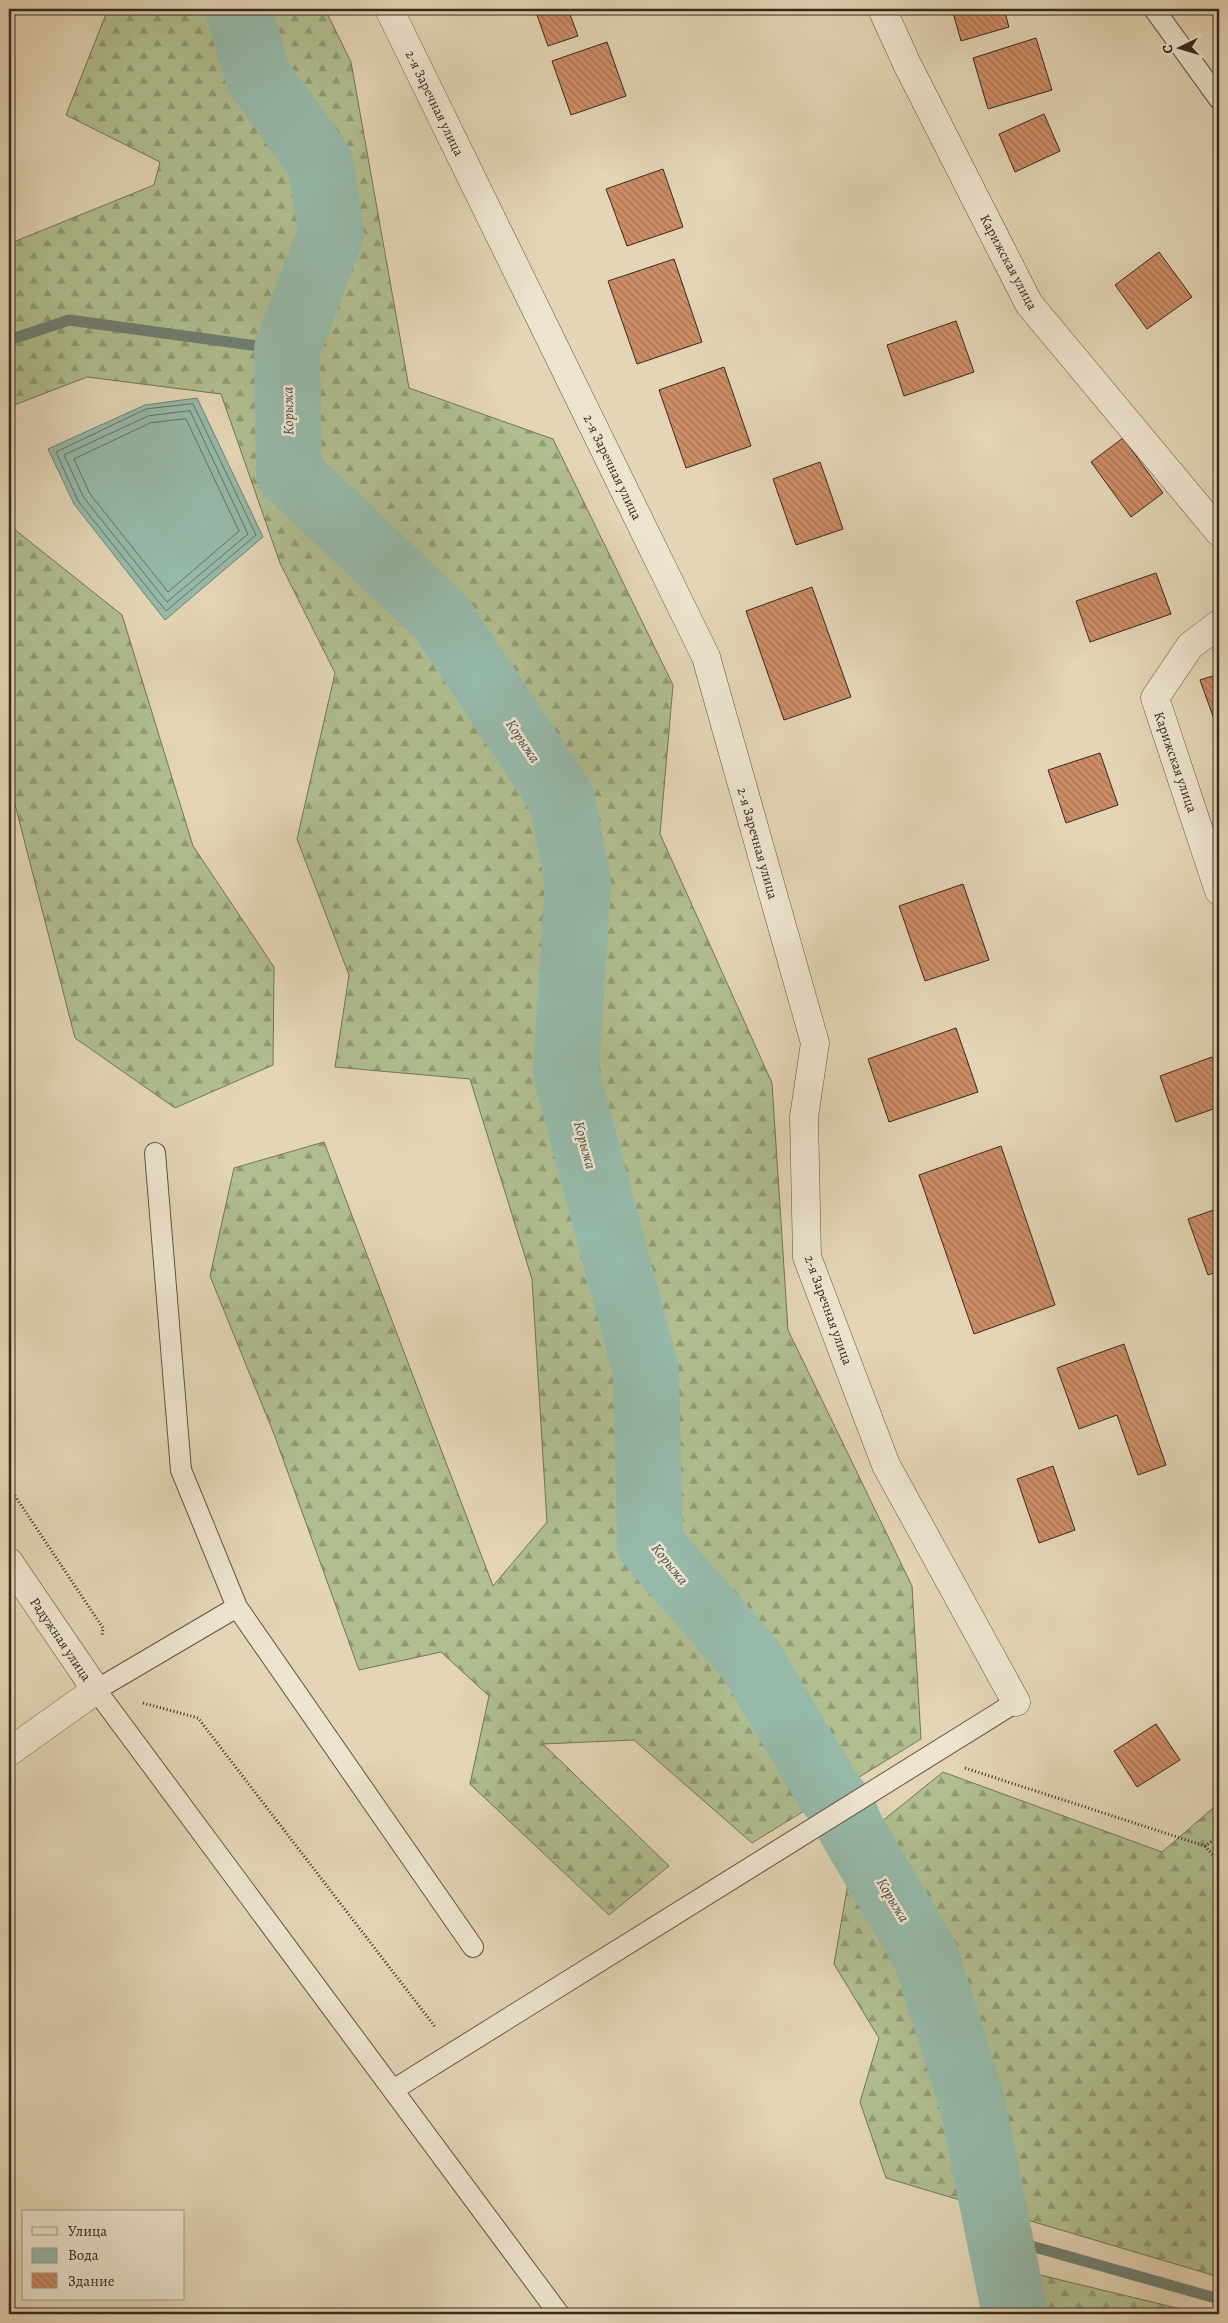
<svg xmlns="http://www.w3.org/2000/svg" width="1228" height="2323" viewBox="0 0 1228 2323" font-family="Alegreya,serif">
<style>
.forest{fill:url(#forest-firs);stroke:#727458}
.water{fill:#96b9a9;stroke:#6f8072}
.lines{fill:none;stroke-linecap:round;stroke-linejoin:round}
.shore{stroke:#667264;stroke-width:1}
.stream{stroke:#6f8072;stroke-width:11}
.river{stroke:#96b9a9;stroke-width:66}
.building{fill:url(#building-back-hatch);stroke:#352a1f}
.lane-casing{stroke:#605544;stroke-width:22}
.street-casing{stroke:#605544;stroke-width:29}
.path{stroke:#352a1f;stroke-width:3;stroke-dasharray:1 2.5;stroke-linecap:butt}
.lane{stroke:#ede4cf;stroke-width:20}
.street{stroke:#ede4cf;stroke-width:28}
.labels{text-anchor:middle;stroke-width:5;stroke-linejoin:round;paint-order:stroke}
.street-label{font-size:14px;fill:#352a1f;stroke:#ede4cf}
.water-label{font-size:15px;font-style:italic;fill:#4d4e42;stroke:#ede4cf}
</style>
<defs>
<pattern id="forest-firs" width="22" height="20" patternUnits="userSpaceOnUse" patternTransform="scale(1.25)"><rect width="22" height="20" fill="#b0be90"/><path d="M5 1l3.5 6h-7zM16 11l3.5 6h-7z" fill="#909b75"/></pattern>
<pattern id="building-back-hatch" width="6" height="6" patternUnits="userSpaceOnUse" patternTransform="scale(1.25)"><rect width="6" height="6" fill="#cd8d66"/><path d="M-1 5l2 2M0 0l6 6M5-1l2 2" fill="none" stroke="#a77353"/></pattern>
</defs>
<rect width="100%" height="100%" fill="#e3d5b5"/>
<filter id="stains"><feTurbulence type="fractalNoise" baseFrequency=".004" numOctaves="4"/><feColorMatrix values="0 0 0 0 .2 0 0 0 0 .09 0 0 0 0 .02 0 0 0 .5 -.17"/></filter>
<radialGradient id="worn" r=".72"><stop offset=".6" stop-color="#630" stop-opacity="0"/><stop offset="1" stop-color="#630" stop-opacity=".3"/></radialGradient>
<path class="forest" d="M108 9H325L351 62 409 388 553 439 673 685 660 834 772 1083 788 1330 912 1586 921 1739 752 1843 634 1740 543 1744 669 1866 609 1915 470 1784 489 1696 441 1652 359 1670 274 1434 210 1276 234 1168 324 1142 493 1586 547 1522 532 1279 470 1079 335 1067 349 975 297 839 335 673 280 563 221 394 87 377 9 407V257L11 243 154 185 160 162 66 115Z
M9 525 122 615 193 846 274 967 273 1065 175 1108 75 1038 9 781Z
M943 1772 1162 1852 1219 1803V2277L886 2178 860 2102 879 2038 834 1964 855 1843Z
M1015 2269 1202 2314H974Z"/>
<path class="water" d="M197 398 263 537 165 620 74 504 48 449 145 405Z"/>
<g class="lines">
<path class="shore" d="M193 404 256 535 166 611 78 501 56 452 146 409Z
M190 411 248 534 167 602 84 498 64 455 148 416Z
M186 419 239 531 168 592 90 494 74 459 150 423Z"/>
<path class="stream" d="M9 340 69 320 287 350
M999 2237 1219 2299"/>
<path class="river" d="M238 9 258 76 321 164 331 233 287 350 289 473 441 617 562 799 578 883 566 1073 646 1371 650 1544 750 1659 829 1792 843 1809 851 1829 925 1954 972 2102 1015 2314"/>
</g>
<path class="building" d="M555 9H568L578 36 548 46 537 15Z
M952 9H1004L1009 27 961 41Z
M1036 38 1052 90 988 109 973 58Z
M607 42 626 96 571 115 552 61Z
M1044 114 1060 151 1015 172 999 134Z
M663 169 683 227 627 246 606 189Z
M1159 252 1192 297 1147 329 1115 285Z
M674 259 702 342 637 364 608 281Z
M956 321 974 372 904 396 887 345Z
M724 367 751 446 686 468 659 390Z
M1123 438 1163 493 1131 517 1091 462Z
M820 462 843 529 796 545 773 479Z
M1156 573 1171 614 1090 642 1076 601Z
M812 587 851 697 784 720 746 611Z
M1219 674V733L1200 680Z
M1100 753 1118 805 1066 823 1048 770Z
M963 884 989 960 925 981 899 906Z
M956 1028 978 1092 889 1122 868 1059Z
M1212 1057 1219 1077V1107L1176 1122 1160 1076Z
M1001 1146 1055 1305 974 1334 919 1175Z
M1219 1208V1271L1208 1275 1188 1219Z
M1124 1344 1166 1465 1138 1475 1117 1415 1079 1429 1057 1368Z
M1053 1466 1075 1530 1039 1543 1017 1479Z
M1156 1724 1180 1760 1137 1787 1114 1751Z"/>
<g class="lines">
<defs>
<path id="lane" d="M1154 9 1219 99
M155 1153 181 1470 237 1607 473 1947
M237 1607 96 1690 559 2314
M393 2090 1016 1702"/>
<path id="street" d="M389 9 706 657 815 1043 804 1117 807 1257 886 1465 1016 1702
M882 9 907 64 1029 304 1219 532
M1219 624 1190 646 1155 698 1219 891
M9 1562 96 1690 9 1752"/>
</defs>
<use href="#lane" class="lane-casing"/>
<use href="#street" class="street-casing"/>
<path class="path" d="M9 1487 103 1628 102 1637
M143 1703 198 1718 436 2028
M965 1768 1205 1846 1219 1836
M1205 1846 1219 1862"/>
<use href="#lane" class="lane"/>
<use href="#street" class="street"/>
</g>
<g class="labels">
<g class="street-label">
<text transform="translate(435 103) rotate(64)" y="5">2-я Заречная улица</text>
<text transform="translate(1009 262) rotate(62)" y="5">Карижская улица</text>
<text transform="translate(613 467) rotate(64)" y="5">2-я Заречная улица</text>
<text transform="translate(1176 762) rotate(71)" y="5">Карижская улица</text>
<text transform="translate(758 843) rotate(74)" y="5">2-я Заречная улица</text>
<text transform="translate(829 1310) rotate(70)" y="5">2-я Заречная улица</text>
<text transform="translate(61 1639) rotate(56)" y="5">Радужная улица</text>
</g>
<g class="water-label">
<text transform="translate(288 411) rotate(-91)" y="5">Корыжа</text>
<text transform="translate(523 741) rotate(56)" y="5">Корыжа</text>
<text transform="translate(585 1145) rotate(75)" y="5">Корыжа</text>
<text transform="translate(670 1564) rotate(51)" y="5">Корыжа</text>
<text transform="translate(893 1900) rotate(59)" y="5">Корыжа</text>
</g>
</g>
<rect width="1228" height="2323" fill="none" stroke="#e3d5b5" stroke-width="30"/>
<rect x="10" y="10" width="1208" height="2303" fill="none" stroke="#352a1f" stroke-width="2.5"/>
<rect x="15" y="15" width="1198" height="2293" fill="none" stroke="#352a1f"/>
<rect x="22" y="2210" width="162" height="90" fill="#ede4cf" stroke="#a39a89"/>
<rect x="32" y="2227" width="25" height="8" fill="#ede4cf" stroke="#a39a89"/>
<text x="68" y="2236" font-size="15" fill="#352a1f">Улица</text>
<rect x="32" y="2248" width="25" height="15" fill="#96b9a9" stroke="#a39a89"/>
<text x="68" y="2260" font-size="15" fill="#352a1f">Вода</text>
<rect x="32" y="2273" width="25" height="15" fill="url(#building-back-hatch)" stroke="#a39a89"/>
<text x="68" y="2286" font-size="15" fill="#352a1f">Здание</text>
<g transform="translate(1180 48) rotate(265)" stroke="#ede4cf" stroke-width="4" paint-order="stroke">
<path d="M0-4L9 19L0 12L-9 19Z" fill="#352a1f"/>
<text y="-8" font-size="14" font-weight="bold" text-anchor="middle" fill="#352a1f">С</text>
</g>
<rect width="100%" height="100%" filter="url(#stains)"/>
<rect width="100%" height="100%" fill="url(#worn)"/>
</svg>
